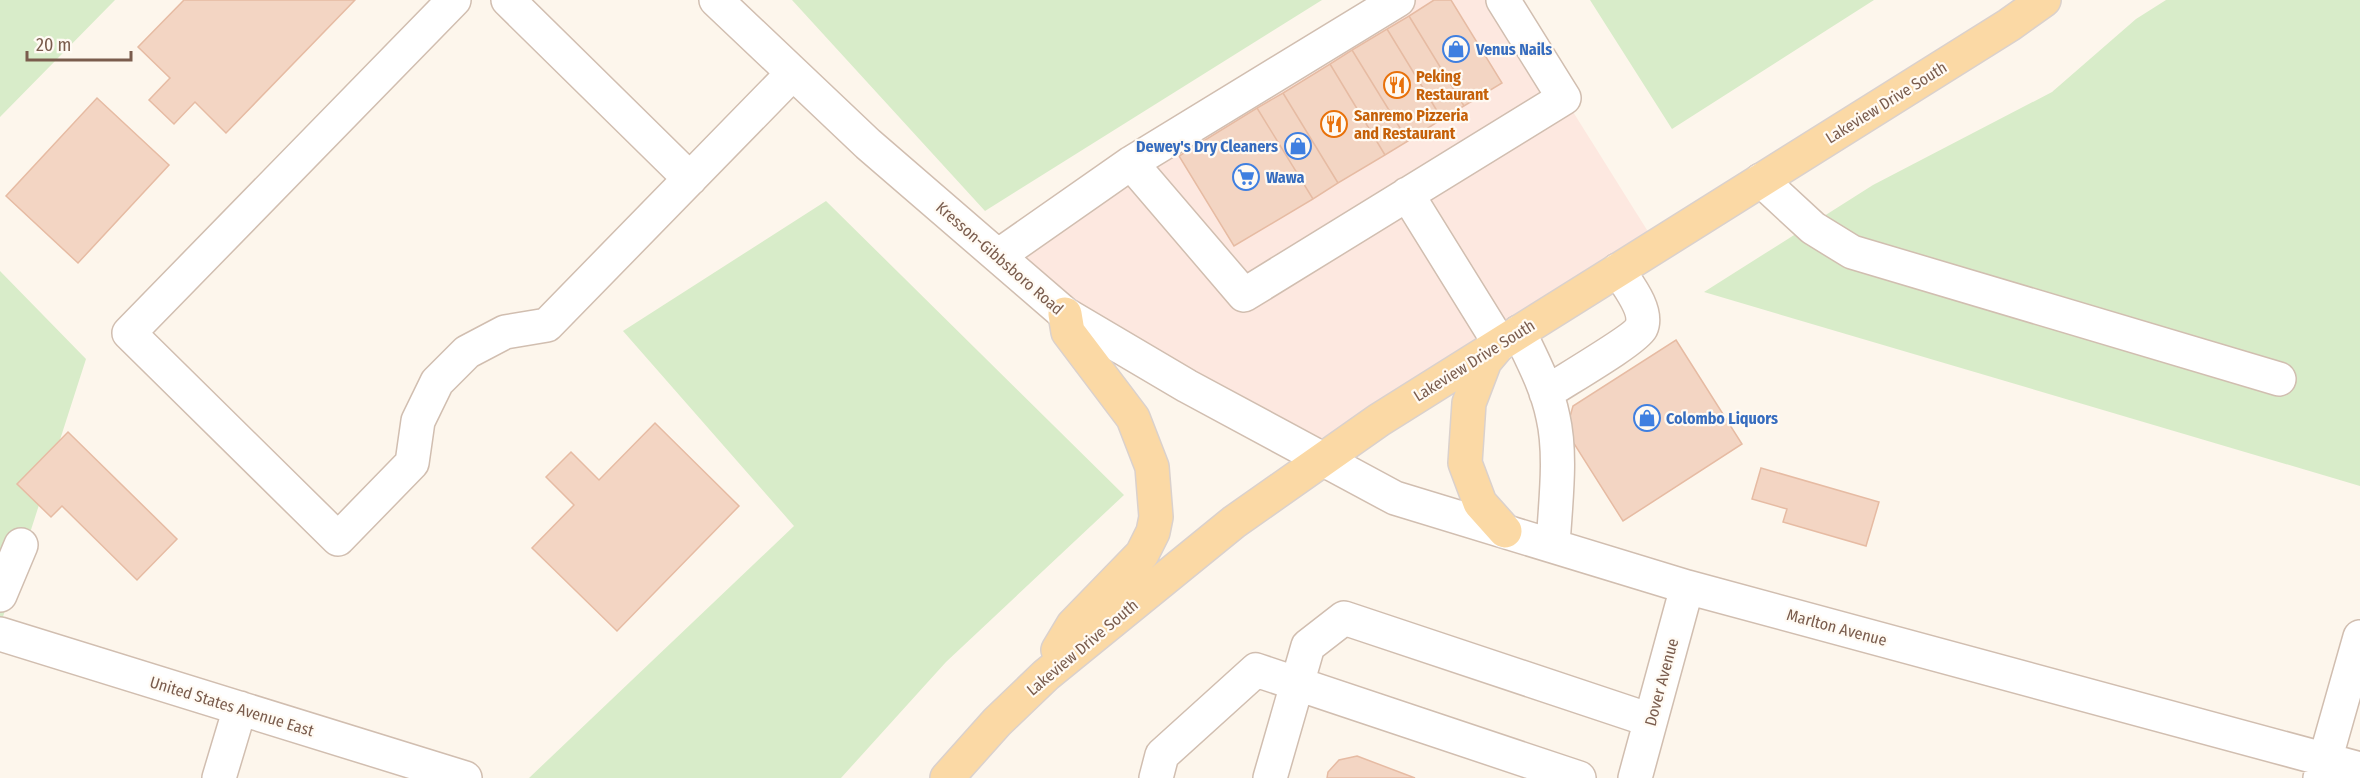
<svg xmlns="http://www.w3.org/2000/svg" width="2360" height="778" viewBox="0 0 2360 778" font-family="'Fira Sans Condensed',sans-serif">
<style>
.commercial{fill:#fde8e0}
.green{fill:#d8ecc9}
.building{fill:#f3d5c3;stroke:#e6bba3;stroke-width:1.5}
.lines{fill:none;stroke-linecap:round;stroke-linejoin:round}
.minor-casing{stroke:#d1beb0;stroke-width:36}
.major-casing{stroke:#dad1cd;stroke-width:36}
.minor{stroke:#fff;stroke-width:33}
.major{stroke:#fbd9a5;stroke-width:33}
.labels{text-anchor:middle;stroke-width:4.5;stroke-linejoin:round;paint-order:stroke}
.shop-label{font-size:16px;font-weight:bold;fill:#366cbe;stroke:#fffaf3;text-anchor:start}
.food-label{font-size:16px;font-weight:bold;fill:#c56008;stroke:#fffaf3;text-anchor:start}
.street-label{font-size:16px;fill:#7a5c4d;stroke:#fffaf3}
</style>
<rect width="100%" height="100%" fill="#fdf6ec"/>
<path class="commercial" d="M1398 0H1503L1657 246 1324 459 998 256Z"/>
<path class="green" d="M0 0H115L0 117Z
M792 0H1322L985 211Z
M1590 0H1874L1672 129Z
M2166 0H2360V486L1704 292 1873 185 2052 92 2136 19Z
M826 201 1124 495 946 662 841 778H529L794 526 623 331Z
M0 271 86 359 0 626Z"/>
<path class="building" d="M184 0H355L226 133 195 102 174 124 149 100 170 78 138 47Z
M1434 0H1451L1502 83 1464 106 1409 16Z
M1409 16 1464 106 1442 119 1387 29Z
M1387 29 1442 119 1408 141 1352 50Z
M1352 50 1408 141 1385 155 1330 64Z
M1330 64 1385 155 1338 183 1283 93Z
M1283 93 1338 183 1313 199 1257 108Z
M97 98 169 165 78 263 6 196Z
M1257 108 1313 199 1234 246 1179 156Z
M1676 340 1742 444 1623 521 1566 431 1573 406Z
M655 423 739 506 617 631 532 548 574 505 546 477 571 452 599 480Z
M68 432 177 539 137 580 62 506 51 517 17 484Z
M1761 468 1879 502 1866 546 1783 522 1787 509 1752 499Z
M1357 756 1415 778H1327L1328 772 1339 760Z"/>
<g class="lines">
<defs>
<path id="minor" d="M454 0 129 333 338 539 412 463 418 421 437 382 467 352 505 332 547 325 793 73
M508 0 690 179
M716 0 868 144 1065 314 1187 386 1395 498 1687 587 2360 769
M1131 163 1244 295 1564 98 1503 0
M1761 180 1813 228 1852 252 2279 379
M1407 194 1500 344
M998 256 1131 163 1398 0
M1519 332C1532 359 1547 387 1553 417 1562 456 1555 506 1553 546
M1546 393C1562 382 1635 340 1641 328 1649 311 1627 284 1618 270
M0 595 21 545
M0 634 465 778
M219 778 240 708
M1156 778 1162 755 1256 670 1579 778
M1270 778 1308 646 1344 618 1650 720
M1635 778 1687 587
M2320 778 2360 637"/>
<path id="major" d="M1496 348 1485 361 1469 403 1465 463 1480 503 1505 531
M1058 650 1073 625 1142 554 1153 532 1156 517 1152 467 1133 418 1068 332 1065 314
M947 778 997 722 1046 675 1234 522 1379 420 2009 25 2044 0"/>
</defs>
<use href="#minor" class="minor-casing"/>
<use href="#major" class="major-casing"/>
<use href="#minor" class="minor"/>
<use href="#major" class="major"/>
</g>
<defs>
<symbol id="shop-ring" viewBox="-11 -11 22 22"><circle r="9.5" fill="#fffaf3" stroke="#3f7fe0" stroke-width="1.5"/><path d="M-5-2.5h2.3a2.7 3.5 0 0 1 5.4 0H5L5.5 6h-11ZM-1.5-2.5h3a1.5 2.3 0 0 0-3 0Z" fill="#3f7fe0"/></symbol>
<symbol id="restaurant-ring" viewBox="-11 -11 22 22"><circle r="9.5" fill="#fffaf3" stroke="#e8710a" stroke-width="1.5"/><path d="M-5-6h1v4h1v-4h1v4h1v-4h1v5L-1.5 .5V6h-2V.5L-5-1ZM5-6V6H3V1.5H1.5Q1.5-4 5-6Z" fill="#e8710a"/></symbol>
<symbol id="supermarket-ring" viewBox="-11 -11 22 22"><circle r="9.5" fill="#fffaf3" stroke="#3f7fe0" stroke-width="1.5"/><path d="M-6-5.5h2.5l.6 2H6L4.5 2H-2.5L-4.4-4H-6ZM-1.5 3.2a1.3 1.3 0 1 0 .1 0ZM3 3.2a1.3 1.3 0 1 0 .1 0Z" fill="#3f7fe0"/></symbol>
</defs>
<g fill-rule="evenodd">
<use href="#shop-ring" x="1441" y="34" width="30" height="30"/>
<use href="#restaurant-ring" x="1382" y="70" width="30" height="30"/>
<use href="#restaurant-ring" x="1319" y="109" width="30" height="30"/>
<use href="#shop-ring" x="1283" y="131" width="30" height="30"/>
<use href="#supermarket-ring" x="1231" y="162" width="30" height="30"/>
<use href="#shop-ring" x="1632" y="403" width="30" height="30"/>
</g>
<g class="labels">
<g class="shop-label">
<text x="1476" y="55">Venus Nails</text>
<text x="1278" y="152" text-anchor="end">Dewey's Dry Cleaners</text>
<text x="1266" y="183">Wawa</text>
<text x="1666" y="424">Colombo Liquors</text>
</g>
<g class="food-label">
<text x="1416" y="82">Peking<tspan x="1416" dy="18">Restaurant</tspan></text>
<text x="1354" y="121">Sanremo Pizzeria<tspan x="1354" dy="18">and Restaurant</tspan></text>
</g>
<g class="street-label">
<text transform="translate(1886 102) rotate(-32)" y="6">Lakeview Drive South</text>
<text transform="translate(1000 258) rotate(41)" y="6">Kresson-Gibbsboro Road</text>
<text transform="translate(1474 360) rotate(-32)" y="6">Lakeview Drive South</text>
<text transform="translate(1837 627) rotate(15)" y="6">Marlton Avenue</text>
<text transform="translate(1082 647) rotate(-40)" y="6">Lakeview Drive South</text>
<text transform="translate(1661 682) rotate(-75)" y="6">Dover Avenue</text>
<text transform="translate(232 706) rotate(17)" y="6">United States Avenue East</text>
</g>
</g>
<path d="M27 51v9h104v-9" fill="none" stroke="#7a5c4d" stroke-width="3"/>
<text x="36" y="51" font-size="18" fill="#7a5c4d" stroke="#fffaf3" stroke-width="4.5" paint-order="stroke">20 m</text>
</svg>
